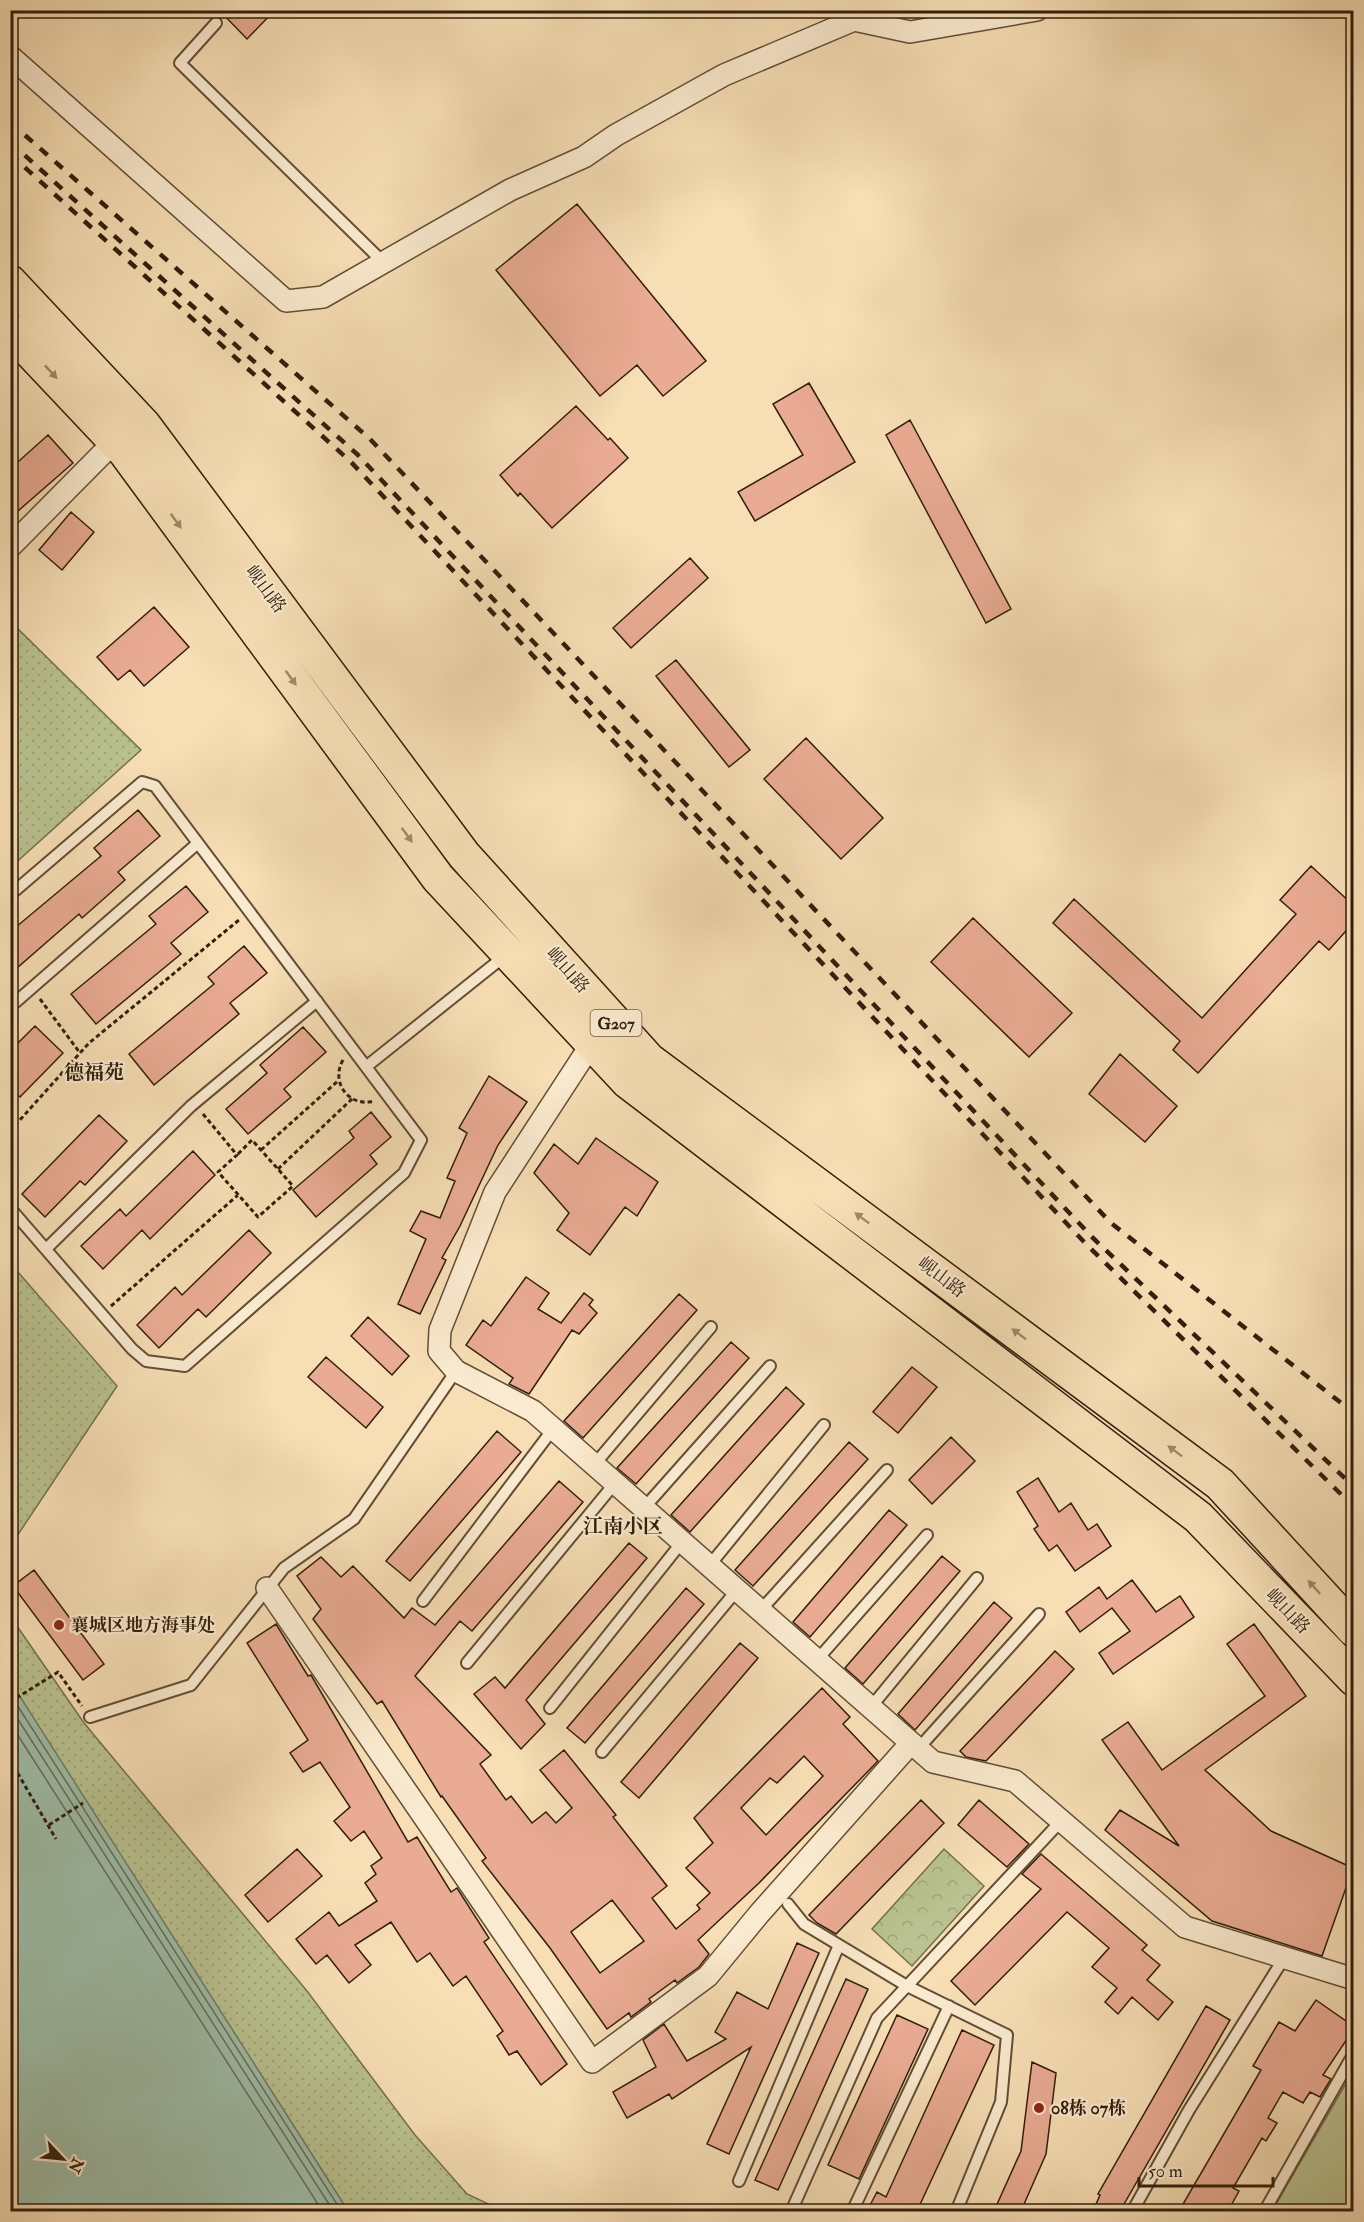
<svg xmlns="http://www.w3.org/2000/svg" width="1364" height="2222" viewBox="0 0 1364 2222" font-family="'IM FELL Double Pica','Noto Serif SC',serif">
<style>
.grass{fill:url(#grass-dots);stroke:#75704e;stroke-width:1.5}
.park{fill:url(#park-crowns);stroke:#75704e;stroke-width:1.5}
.garden{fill:#b9c290;stroke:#75704e;stroke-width:1.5}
.water{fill:#9ebda8;stroke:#727d6a;stroke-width:1.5}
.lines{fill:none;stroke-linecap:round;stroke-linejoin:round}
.shore{stroke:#686e5a;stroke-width:1.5}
.building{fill:#e9ab93;stroke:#311e0c;stroke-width:1.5;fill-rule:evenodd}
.service-casing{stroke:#624e36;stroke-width:14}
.minor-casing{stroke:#624e36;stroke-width:24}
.trunk-casing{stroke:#311e0c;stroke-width:36}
.path{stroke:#311e0c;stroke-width:3;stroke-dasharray:4.5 3;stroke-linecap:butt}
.service{stroke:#faeacf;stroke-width:10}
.minor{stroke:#faeacf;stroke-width:21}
.trunk{stroke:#f7deb5;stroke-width:33}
.rail{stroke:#311e0c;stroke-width:4.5;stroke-dasharray:10 10;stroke-linecap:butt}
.oneway{fill:#9e8869}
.poi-dot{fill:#8f2418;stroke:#faeacf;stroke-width:2}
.labels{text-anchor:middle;stroke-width:4.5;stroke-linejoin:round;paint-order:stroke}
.shield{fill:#faeacf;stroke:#6d5b46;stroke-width:1.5}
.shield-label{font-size:16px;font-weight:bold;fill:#311e0c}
.street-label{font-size:18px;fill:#311e0c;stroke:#faeacf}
.poi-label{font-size:18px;font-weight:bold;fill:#311e0c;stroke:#faeacf;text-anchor:start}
.neighbourhood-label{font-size:20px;font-weight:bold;fill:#311e0c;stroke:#faeacf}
</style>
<defs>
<pattern id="grass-dots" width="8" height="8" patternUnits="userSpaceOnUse" patternTransform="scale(1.5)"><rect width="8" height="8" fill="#b9c290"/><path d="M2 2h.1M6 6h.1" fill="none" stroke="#a0a67b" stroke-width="1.8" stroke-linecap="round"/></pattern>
<pattern id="park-crowns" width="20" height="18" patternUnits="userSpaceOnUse" patternTransform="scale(1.5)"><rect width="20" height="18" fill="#b9c290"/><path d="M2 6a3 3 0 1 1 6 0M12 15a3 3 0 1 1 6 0" fill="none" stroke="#a0a67b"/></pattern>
</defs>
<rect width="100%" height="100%" fill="#f7deb5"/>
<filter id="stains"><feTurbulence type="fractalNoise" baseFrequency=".00333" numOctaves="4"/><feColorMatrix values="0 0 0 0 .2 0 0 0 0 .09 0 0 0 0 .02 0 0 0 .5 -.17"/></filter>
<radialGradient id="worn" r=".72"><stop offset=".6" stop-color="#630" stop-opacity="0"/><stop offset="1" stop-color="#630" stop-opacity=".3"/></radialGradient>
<path class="grass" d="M10 621 141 750 11 867H10Z
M11 1264 117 1386 11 1545Z
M10 1616 84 1723 307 1991 415 2135 467 2194 503 2211H348L11 1684Z"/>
<path class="park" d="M944 1849 984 1886 912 1966 872 1929Z"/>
<path class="garden" d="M1353 2071V2211H1272Z"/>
<path class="water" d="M11 1684 19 1695 348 2211H11Z"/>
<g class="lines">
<path class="shore" d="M10 1694 342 2212
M10 1707 334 2212
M10 1723 323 2212"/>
</g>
<path class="building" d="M219 10H275L247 39Z
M577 204 706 361 663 396 637 365 600 396 496 270Z
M809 383 855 462 755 521 738 492 803 455 773 404Z
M576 406 608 440 610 438 628 458 552 528 520 493 518 496 500 475Z
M910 420 1011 609 986 623 886 435Z
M48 435 73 463 10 518V469Z
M71 512 94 532 62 570 39 550Z
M690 558 708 578 631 648 613 628Z
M154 607 189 647 144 686 130 670 118 680 97 657Z
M676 660 750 750 729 767 656 676Z
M806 738 883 818 841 859 764 779Z
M138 810 160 836 118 872 125 880 82 918 79 914 10 974V932L101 856 94 848Z
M1311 866 1353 905V923L1329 950 1319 941 1198 1073 1173 1050 1180 1041 1053 923 1074 899 1202 1018 1296 914 1280 900Z
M186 886 208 912 171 943 181 954 96 1024 71 994 156 924 149 916Z
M973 918 1072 1013 1029 1057 931 962Z
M244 946 267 973 230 1003 239 1014 154 1085 129 1054 214 984 208 977Z
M35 1026 63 1053 20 1097 10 1088V1051Z
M303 1027 326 1052 284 1089 291 1097 248 1134 226 1109 267 1073 260 1065Z
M1120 1054 1177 1106 1145 1142 1089 1094Z
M489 1076 527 1102 498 1145 460 1226 442 1258 446 1260 420 1314 398 1304 426 1239 410 1231 421 1211 440 1218 455 1181 447 1178 467 1133 459 1128Z
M371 1112 391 1137 370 1155 377 1164 316 1217 293 1190 354 1138 349 1131Z
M99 1115 127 1141 85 1185 80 1181 45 1217 22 1194Z
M596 1138 658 1182 637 1216 625 1207 590 1255 557 1230 569 1213 534 1173 554 1144 578 1164Z
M193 1151 215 1175 150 1239 142 1230 103 1269 81 1246 120 1209 126 1216Z
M249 1230 271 1253 206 1317 198 1309 159 1348 137 1325 175 1287 182 1295Z
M526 1277 549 1293 538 1309 561 1323 584 1293 593 1300 589 1305 597 1313 579 1334 572 1330 529 1394 509 1384 513 1378 466 1345 483 1320 491 1326Z
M679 1294 697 1310 583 1438 564 1421Z
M368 1317 409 1356 392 1375 351 1336Z
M731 1342 749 1358 636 1484 617 1468Z
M326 1357 383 1407 366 1428 308 1377Z
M912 1367 937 1387 898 1433 873 1412Z
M786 1387 804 1404 690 1532 671 1515Z
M497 1431 521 1452 410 1581 386 1561Z
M951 1437 975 1461 932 1504 909 1480Z
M849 1442 868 1459 753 1586 735 1570Z
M1038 1478 1059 1512 1071 1503 1088 1530 1097 1524 1111 1546 1075 1571 1057 1545 1049 1551 1034 1529 1038 1526 1017 1492Z
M559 1481 583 1502 472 1631 460 1621 415 1676 491 1755 480 1764 506 1800 511 1796 532 1823 546 1812 556 1823 572 1808 540 1770 564 1750 616 1815 613 1817 667 1886 652 1898 676 1929 700 1909 697 1905 710 1893 686 1868 713 1843 694 1818 822 1688 850 1717 843 1724 878 1761 759 1883 698 1940 709 1954 699 1967 677 1983 675 1980 649 1999 651 2002 631 2017 629 2013 607 2029 550 1948 482 1861 486 1858 442 1796 441 1797 382 1701 377 1704 313 1619 321 1609 297 1576 321 1557 341 1577 353 1566 404 1618 412 1608 435 1625ZM804 1756 823 1776 766 1835 741 1808 770 1778 777 1783ZM612 1900 644 1941 600 1973 571 1932Z
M889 1510 907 1525 810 1637 793 1622Z
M629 1543 647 1558 526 1700 545 1724 521 1749 474 1694 495 1677 505 1688Z
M942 1556 960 1571 863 1684 845 1668Z
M34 1570 104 1664 83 1680 13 1586Z
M1132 1580 1156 1612 1180 1596 1194 1617 1113 1674 1099 1653 1130 1631 1112 1608 1080 1632 1066 1612 1099 1587 1107 1599Z
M686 1588 704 1604 585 1743 567 1728Z
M994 1602 1012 1618 915 1730 898 1714Z
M276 1624 308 1676 311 1675 408 1842 417 1837 451 1892 457 1888 489 1938 484 1942 567 2064 541 2085 517 2051 509 2055 497 2036 503 2031 466 1976 453 1986 430 1953 417 1962 391 1922 355 1945 371 1965 349 1983 327 1955 316 1964 296 1939 329 1912 339 1926 377 1901 365 1883 376 1874 371 1866 382 1858 364 1831 351 1841 334 1821 350 1807 320 1762 303 1772 290 1753 308 1740 247 1643Z
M1254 1624 1306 1696 1205 1770 1271 1831 1353 1868 1322 1956 1212 1921 1105 1830 1120 1810 1179 1846 1102 1740 1128 1722 1162 1770 1265 1696 1227 1644Z
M740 1643 758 1658 639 1798 621 1782Z
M1055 1651 1074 1669 986 1761 966 1757 960 1751Z
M921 1800 944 1823 836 1934 817 1923 809 1915Z
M979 1800 1029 1844 1007 1867 958 1825Z
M297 1849 322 1876 268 1922 245 1895Z
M1041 1854 1147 1945 1142 1950 1160 1965 1147 1980 1173 2002 1158 2020 1132 1997 1118 2014 1105 2002 1117 1988 1092 1967 1109 1948 1067 1912 975 2005 951 1981 1041 1889 1022 1874Z
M797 1943 819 1953 729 2154 707 2144 751 2047 672 2099 669 2094 627 2118 613 2092 656 2067 643 2040 664 2024 687 2061 726 2039 715 2032 737 1992 768 2009Z
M846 1979 868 1989 778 2190 755 2180Z
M1316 2000 1353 2026V2030L1323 2075 1331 2079 1320 2097 1310 2092 1303 2103 1283 2092 1268 2118 1277 2123 1266 2141 1262 2138 1233 2188 1239 2191 1228 2211 1220 2207 1217 2211H1179L1261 2070 1253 2066 1279 2022 1295 2031Z
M1206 2006 1230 2020 1120 2211H1093L1100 2195 1098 2194Z
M897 2015 928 2029 859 2179 828 2165Z
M962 2030 994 2045 917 2211H867L877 2192 886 2197Z
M1032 2062 1056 2073 1046 2154 1021 2211H994L1021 2151Z"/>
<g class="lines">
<defs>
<path id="service" d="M216 23 180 63 383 262
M10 895 142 782 155 786 421 1140 404 1173 185 1366 146 1361 132 1349 10 1208
M10 1007 198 843
M367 1066 506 955
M46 1249 191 1106 317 1001
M594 1465 711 1327
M644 1508 770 1366
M709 1566 824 1425
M423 1601 553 1429
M760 1611 887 1470
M817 1660 927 1535
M467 1663 615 1483
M871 1707 977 1578
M550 1708 682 1542
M90 1717 191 1685 284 1568 354 1519 456 1371
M918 1749 1039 1614
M602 1752 737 1590
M788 1904 804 1924 907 1986 877 2018 794 2205
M739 2181 839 1945
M852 2212 949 2006
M956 2212 1001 2102 1007 2035 907 1986 1061 1821
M1132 2212 1189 2110 1284 1958
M1264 2212 1354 2053"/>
<path id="minor" d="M10 56 286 301 323 297 510 190 584 157 616 135 724 75 854 20 910 32 1037 10
M10 547 115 441
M599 1036 592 1043 495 1192 440 1330 439 1351 456 1371 533 1411 933 1762 1015 1781 1185 1927 1354 1979
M267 1588 592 2062 708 1976 759 1914 911 1743"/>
<path id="trunk" d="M10 282 144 425 464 855 649 1060 1220 1484 1354 1630
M10 330 125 452 438 878 628 1082 1198 1517 1354 1679"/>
</defs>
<use href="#service" class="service-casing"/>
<use href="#minor" class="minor-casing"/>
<use href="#trunk" class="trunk-casing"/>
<path class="path" d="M40 999 80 1053
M343 1060C330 1082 349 1108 374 1101
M203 1114 237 1155 218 1172 258 1217 293 1186 252 1140 237 1155
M10 1131 89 1043 239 920
M261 1150 339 1080
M278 1169 353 1098
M111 1306 238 1195
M10 1702 58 1672 82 1706
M10 1760 56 1839
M49 1825 83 1803"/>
<use href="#service" class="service"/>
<use href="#minor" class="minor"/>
<use href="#trunk" class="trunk"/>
<path class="rail" d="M10 122 370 439 1111 1223 1354 1413
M10 142 358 455 1092 1237 1354 1487
M10 154 351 462 1085 1243 1354 1507"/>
</g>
<defs><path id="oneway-solid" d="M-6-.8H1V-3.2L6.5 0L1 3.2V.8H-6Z" transform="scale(1.5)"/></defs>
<g class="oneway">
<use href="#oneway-solid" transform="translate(51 372) rotate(47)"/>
<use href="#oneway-solid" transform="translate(176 521) rotate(54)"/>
<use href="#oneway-solid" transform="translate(291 678) rotate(54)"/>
<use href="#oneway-solid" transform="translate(407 835) rotate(54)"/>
<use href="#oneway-solid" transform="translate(862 1218) rotate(-143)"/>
<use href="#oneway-solid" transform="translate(1019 1334) rotate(-143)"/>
<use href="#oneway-solid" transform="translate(1175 1451) rotate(-143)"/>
<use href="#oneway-solid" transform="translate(1314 1587) rotate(-132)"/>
</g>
<g class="poi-dot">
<circle cx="59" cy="1625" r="6"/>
<circle cx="1039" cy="2108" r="6"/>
</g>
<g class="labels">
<rect class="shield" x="590.5" y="1010" width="51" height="26" rx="4.5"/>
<g class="shield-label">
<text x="616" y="1029">G207</text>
</g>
<g class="street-label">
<text transform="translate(266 589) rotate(53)" y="6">岘山路</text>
<text transform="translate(568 970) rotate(48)" y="6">岘山路</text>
<text transform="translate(942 1277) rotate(37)" y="6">岘山路</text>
<text transform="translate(1288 1611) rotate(46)" y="6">岘山路</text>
</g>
<g class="poi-label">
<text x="71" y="1631">襄城区地方海事处</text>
<text x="1051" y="2114">08栋 07栋</text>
</g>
<g class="neighbourhood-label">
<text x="94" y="1079">德福苑</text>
<text x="623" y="1533">江南小区</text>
</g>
</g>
<rect width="1364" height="2222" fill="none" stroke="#f7deb5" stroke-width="36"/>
<rect x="12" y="12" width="1340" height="2198" fill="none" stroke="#311e0c" stroke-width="3"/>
<rect x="18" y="18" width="1328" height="2186" fill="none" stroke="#311e0c" stroke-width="1.5"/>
<g transform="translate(63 2159) rotate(116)" stroke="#faeacf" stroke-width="4.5" paint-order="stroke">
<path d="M0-4.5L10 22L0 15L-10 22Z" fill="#311e0c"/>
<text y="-9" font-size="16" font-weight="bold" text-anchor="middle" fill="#311e0c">N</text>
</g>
<path d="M1139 2177v9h134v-9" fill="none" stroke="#311e0c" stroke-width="3"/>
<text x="1148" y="2177" font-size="18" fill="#311e0c" stroke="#faeacf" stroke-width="4.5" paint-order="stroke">50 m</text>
<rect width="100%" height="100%" filter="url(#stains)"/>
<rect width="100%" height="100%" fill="url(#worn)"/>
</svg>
